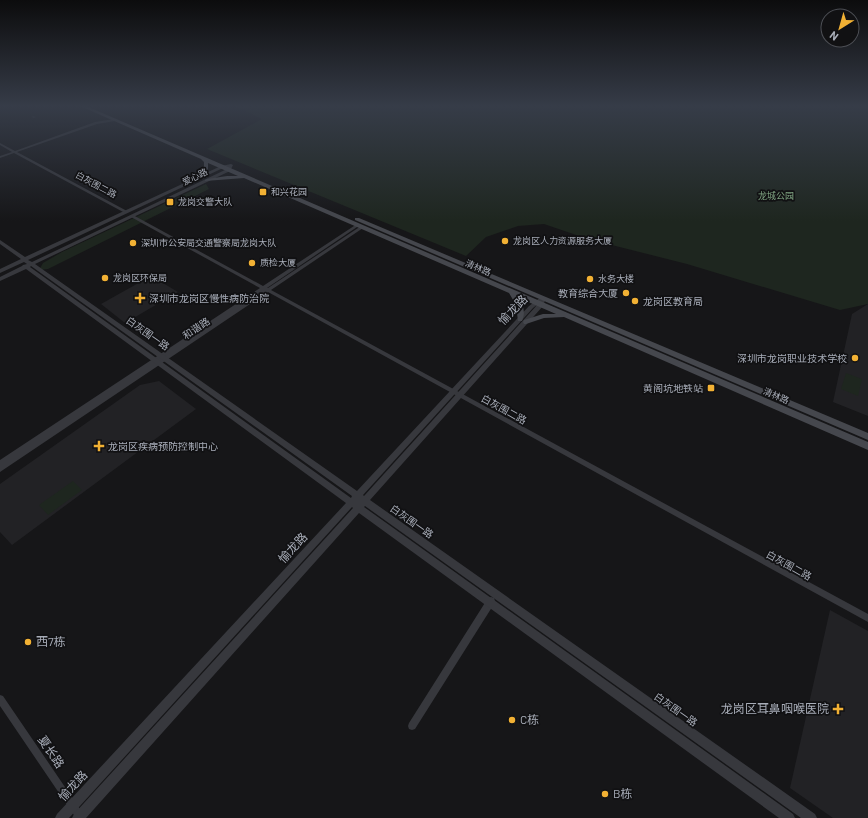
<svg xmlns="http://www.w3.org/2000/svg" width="868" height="818" viewBox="0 0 868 818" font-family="Barlow,'Noto Sans SC',sans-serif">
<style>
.built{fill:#222225}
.green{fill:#1e261f}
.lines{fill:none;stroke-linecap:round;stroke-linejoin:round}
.minor{fill:#37383d;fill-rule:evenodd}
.tertiary{fill:#37383d;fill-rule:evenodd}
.secondary{fill:#45474d;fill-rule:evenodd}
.poi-dot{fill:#f2b134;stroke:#111113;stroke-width:1.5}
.labels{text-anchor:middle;stroke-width:3.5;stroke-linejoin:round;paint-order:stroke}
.far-street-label{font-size:9px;fill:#a8adb8;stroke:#111113}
.far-poi-label{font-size:9px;fill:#a8adb8;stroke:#111113;text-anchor:start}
.far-park-label{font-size:9px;fill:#7fa381;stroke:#111113}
.poi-label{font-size:10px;fill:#a8adb8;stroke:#111113;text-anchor:end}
.street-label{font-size:10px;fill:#a8adb8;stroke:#111113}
.near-street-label{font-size:12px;fill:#a8adb8;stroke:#111113}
.near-poi-label{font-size:12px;fill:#a8adb8;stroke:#111113;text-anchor:start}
</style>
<rect width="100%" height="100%" fill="#161618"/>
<path class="built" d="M151 276 178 292 125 323 101 304Z
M868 304V416L833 402 852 314Z
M159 381 196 409 12 545 0 532V484L140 385Z
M830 610 868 631V818H833L790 788Z"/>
<path class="green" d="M235 106H868V304L840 310 687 264 588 239 544 224 518 226 486 237 466 256 207 149 262 119Z
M206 184 209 189 48 269 39 270 43 263 62 252Z
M846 373 862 379 858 396 841 389Z
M73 481 82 490 48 515 39 505Z"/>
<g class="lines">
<path class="minor" d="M32 116 36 117 33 118Z
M114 119H115V121L97 124 17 152 127 211V213H125L14 153 0 158V156L12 152 0 145V143L15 151 95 122Z
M131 215H133L263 286 357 224 360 225 267 288H268L361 226H363V228L271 290 868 614V622L268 292 0 472V460L260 288 131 217Z
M491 597 494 598 495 601 494 604 415 729 412 730 409 729 408 726 409 723 488 598Z
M0 695 3 696 84 815 86 818H76L0 706Z"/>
<path class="tertiary" d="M231 164 233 165 230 171 35 264 357 491 529 306 541 297H545L546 298 543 306 370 500 815 814 817 818H801L365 506 364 507 793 814 795 818H779L359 513 86 818H72L74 814 353 508 352 507 69 818H55L57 814 346 503 26 269 0 281V277L22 266 23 265 27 264 24 262 0 273V269L21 259 0 244V240L25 257 221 166ZM228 167 227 169 32 262 28 260 223 168ZM31 266 352 496 351 498 30 267ZM538 304 364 496 363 495 533 308Z"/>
<path class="secondary" d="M80 106H86L868 442V450L564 317 544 318 526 324H524L523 322 524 320 543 314H556L519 298C523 305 526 312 522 321H518L516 305 509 293 244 178 205 181V180L207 179 227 176H238L208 163V169L200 179H196V177L204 169V162L201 159Z
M355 218H359L868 433V440L355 220Z"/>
</g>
<linearGradient id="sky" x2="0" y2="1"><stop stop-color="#0c0c0d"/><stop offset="0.48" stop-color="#363c48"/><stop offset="1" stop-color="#363c48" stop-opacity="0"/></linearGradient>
<rect width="868" height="221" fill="url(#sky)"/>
<g class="poi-dot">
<rect x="259" y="188" width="8" height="8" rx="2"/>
<rect x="166" y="198" width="8" height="8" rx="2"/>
<circle cx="505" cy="241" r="4"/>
<circle cx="133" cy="243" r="4"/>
<circle cx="252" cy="263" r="4"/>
<circle cx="105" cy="278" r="4"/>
<circle cx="590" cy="279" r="4"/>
<circle cx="626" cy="293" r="4"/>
<path d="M138 292h4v4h4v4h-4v4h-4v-4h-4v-4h4z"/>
<circle cx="635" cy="301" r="4"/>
<circle cx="855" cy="358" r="4"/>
<rect x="707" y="384" width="8" height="8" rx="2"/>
<path d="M97 440h4v4h4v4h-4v4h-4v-4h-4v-4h4z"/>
<circle cx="28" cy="642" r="4"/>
<path d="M836 703h4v4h4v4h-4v4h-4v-4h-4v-4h4z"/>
<circle cx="512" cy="720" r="4"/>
<circle cx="605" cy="794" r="4"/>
</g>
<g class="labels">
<g class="far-street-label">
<text transform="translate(195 177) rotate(-26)" y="3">爱心路</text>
<text transform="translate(96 185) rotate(28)" y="3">白灰围二路</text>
<text transform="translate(478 268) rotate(23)" y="3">清林路</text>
<text transform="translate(776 396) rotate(23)" y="3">清林路</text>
</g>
<g class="far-poi-label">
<text x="271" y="195">和兴花园</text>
<text x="178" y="205">龙岗交警大队</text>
<text x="513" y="244">龙岗区人力资源服务大厦</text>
<text x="141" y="246">深圳市公安局交通警察局龙岗大队</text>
<text x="260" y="266">质检大厦</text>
<text x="113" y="281">龙岗区环保局</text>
<text x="598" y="282">水务大楼</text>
</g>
<g class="far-park-label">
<text x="776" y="199">龙城公园</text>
</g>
<g class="poi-label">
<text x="618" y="297">教育综合大厦</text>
<text x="149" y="302" text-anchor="start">深圳市龙岗区慢性病防治院</text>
<text x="643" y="305" text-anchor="start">龙岗区教育局</text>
<text x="847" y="362">深圳市龙岗职业技术学校</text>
<text x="703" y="392">黄阁坑地铁站</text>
<text x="108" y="450" text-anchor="start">龙岗区疾病预防控制中心</text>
</g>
<g class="street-label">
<text transform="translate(196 328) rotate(-34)" y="4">和谐路</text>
<text transform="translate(148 333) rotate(35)" y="4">白灰围一路</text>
<text transform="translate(504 409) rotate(29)" y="4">白灰围二路</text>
<text transform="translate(412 521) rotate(35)" y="4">白灰围一路</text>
<text transform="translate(789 565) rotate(29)" y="4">白灰围二路</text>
<text transform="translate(676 709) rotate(35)" y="4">白灰围一路</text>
</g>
<g class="near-street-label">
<text transform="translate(513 310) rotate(-46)" y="4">愉龙路</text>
<text transform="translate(293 548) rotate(-47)" y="4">愉龙路</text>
<text transform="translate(51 752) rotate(56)" y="4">夏长路</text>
<text transform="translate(73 786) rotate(-47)" y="4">愉龙路</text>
</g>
<g class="near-poi-label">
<text x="36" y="646">西7栋</text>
<text x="829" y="713" text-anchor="end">龙岗区耳鼻咽喉医院</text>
<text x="520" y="724">C栋</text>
<text x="613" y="798">B栋</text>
</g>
</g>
<g transform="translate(840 28) rotate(217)"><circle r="19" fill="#111113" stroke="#4d4f55"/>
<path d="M0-3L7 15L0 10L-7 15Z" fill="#f2b134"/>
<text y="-6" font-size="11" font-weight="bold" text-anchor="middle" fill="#a8adb8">N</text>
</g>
</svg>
